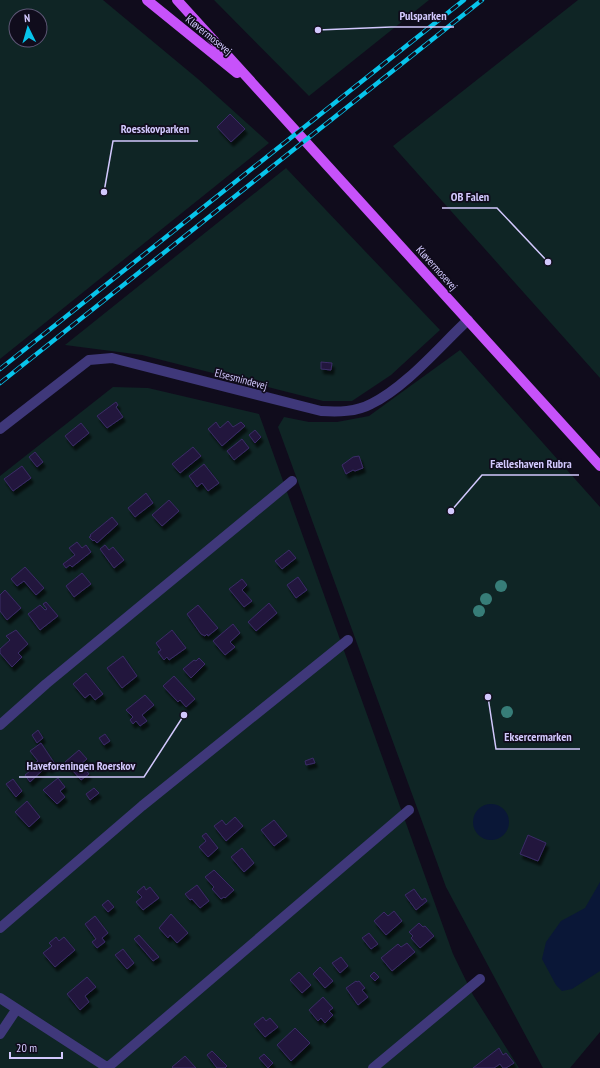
<svg xmlns="http://www.w3.org/2000/svg" width="600" height="1068" viewBox="0 0 600 1068" font-family="'PT Sans Narrow',sans-serif">
<style>
.green{fill:#0f2525;fill-rule:evenodd}
.water{fill:#0a1737}
.building{fill:#22183c;stroke:#3b2b67;filter:url(#shadow)}
.lines{fill:none;stroke-linecap:round;stroke-linejoin:round}
.minor{stroke:#3f387a;stroke-width:10}
.major{stroke:#c752fa;stroke-width:10}
.rail-casing{stroke:#07c4eb;stroke-width:4.5}
.rail{stroke:#100c1c;stroke-width:3;stroke-dasharray:9;stroke-linecap:butt}
.tree{fill:#377d78}
.labels{text-anchor:middle;stroke-width:3.5;stroke-linejoin:round;paint-order:stroke}
.street-label{font-size:11px;fill:#d2c8fd;stroke:#100c1c}
.leader{fill:none;stroke:#d2c8fd;stroke-width:1.5}
.callout-dot{fill:#d2c8fd;stroke:#100c1c;stroke-width:1.5}
.callout-label{font-size:12px;text-anchor:middle;font-weight:bold;fill:#d2c8fd;stroke:#100c1c;stroke-width:3.5;stroke-linejoin:round;paint-order:stroke}
</style>
<defs>
<filter id="shadow"><feDropShadow dx="2.5" dy="4.5" stdDeviation="1" flood-color="#0009"/></filter>
</defs>
<rect width="100%" height="100%" fill="#100c1c"/>
<path class="green" d="M0 0H103L198 79 269 143 0 359ZM16 16H40V40H16Z
M214 0H429L309 96Z
M578 0H600V378L393 146Z
M286 168 440 330 391 375 352 401H323L142 355 65 345Z
M460 350 600 507V1032L570 1068H543L446 887 278 427 284 417 309 422H337L369 416Z
M113 387 148 388 259 414 453 954 473 995 519 1068H0V476Z"/>
<path class="water" d="M473 822a18 18 0 1 1 36 0a18 18 0 1 1-36 0Z
M600 882V971L572 989 562 991 556 985 542 959 546 942 561 921 585 908Z"/>
<path class="building" d="M230 114 245 129 231 142 217 127Z
M321 362 332 363 331 370 321 369Z
M116 402 118 405 116 407 123 417 107 428 97 416Z
M228 421 233 427 241 422 245 426 222 446 208 429 216 422 220 428Z
M81 423 89 433 73 446 65 436Z
M255 430 261 437 255 443 249 435Z
M242 439 249 448 234 460 227 451Z
M193 447 201 456 180 473 172 464Z
M35 452 43 462 37 467 29 457Z
M359 456 363 468 355 471 353 470 346 474 342 465 353 457Z
M204 464 219 483 208 491 202 483 197 487 189 476Z
M22 466 31 478 13 491 4 479Z
M146 493 153 503 135 517 128 508Z
M169 500 179 511 162 526 152 515Z
M112 517 118 524 97 543 94 540 93 541 89 537 91 536 90 535Z
M77 542 82 548 86 545 91 552 72 567 70 565 66 568 63 564 75 555 69 548Z
M105 545 109 550 113 547 124 560 114 568 100 549Z
M289 550 296 558 282 569 275 561Z
M25 567 44 588 36 595 24 581 17 586 11 579Z
M82 573 91 584 74 597 66 586Z
M298 577 307 590 296 598 287 585Z
M242 579 247 585 242 590 252 601 244 607 229 589Z
M5 590 21 608 7 620 0 611V595Z
M46 602 58 616 40 630 28 614 40 605 45 610 47 609 43 604Z
M269 603 277 613 256 631 248 622Z
M198 605 218 628 208 636 207 634 205 636 201 634 187 614Z
M233 624 240 633 230 642 235 647 225 655 213 641Z
M16 630 28 644 18 653 22 657 12 667 0 653V649L10 640 6 636Z
M172 630 186 648 169 660 167 657 164 660 158 652 161 650 156 643Z
M123 656 137 676 122 688 107 668Z
M199 658 205 664 191 678 183 669 194 660 196 661Z
M86 673 103 694 95 700 90 694 85 698 73 684Z
M174 676 195 699 186 707 180 700 178 702 163 686Z
M145 695 154 705 142 715 147 721 140 726 136 721 133 724 130 720 133 717 126 710Z
M38 730 43 738 37 743 32 735Z
M105 734 110 741 104 745 99 738Z
M41 743 55 764 49 769 46 764 44 766 45 768 30 782 25 775 34 768 32 765 38 761 30 751Z
M79 750 87 759 81 764 89 774 81 780 65 762Z
M313 758 315 763 306 765 305 761Z
M58 778 65 787 60 791 65 797 57 804 43 790Z
M13 779 22 791 16 797 6 784Z
M94 788 99 793 90 800 86 794Z
M27 801 40 817 29 827 15 812Z
M235 817 243 826 226 841 214 826 222 820 226 825Z
M274 820 287 836 274 846 261 830Z
M206 833 218 848 208 857 199 847 206 841 202 836Z
M528 835 546 843 538 861 520 854Z
M242 848 254 863 244 872 231 857Z
M214 870 234 890 225 898 224 897 221 899 212 889 214 887 205 877Z
M197 885 209 901 200 908 192 899 190 900 185 894Z
M144 886 146 890 150 887 159 898 143 910 136 902 142 897 137 892Z
M414 889 422 900 425 898 427 901 416 910 405 895Z
M108 900 114 907 108 912 102 905Z
M394 911 402 921 386 935 374 921 384 912 388 916Z
M171 914 188 933 177 943 170 935 168 938 159 928Z
M95 916 108 933 102 938 105 942 97 948 92 942 96 939 85 924Z
M419 923 423 927 425 926 434 936 420 948 411 938 413 936 409 932Z
M369 933 378 944 371 949 362 938Z
M139 935 159 957 153 961 134 939Z
M56 937 59 941 64 937 75 950 55 967 43 953 52 946 49 943Z
M407 943 415 952 392 971 381 958 398 944 401 947Z
M123 949 134 963 127 969 115 955Z
M341 957 348 966 340 973 332 963Z
M320 967 333 981 325 988 313 974Z
M299 972 311 985 302 993 290 980Z
M374 972 379 977 375 981 370 976Z
M87 977 96 987 85 996 89 1002 80 1010 67 994Z
M356 981 357 982 359 981 365 988 362 990 368 997 358 1005 346 988Z
M323 997 333 1008 329 1011 333 1015 325 1023 321 1018 318 1021 309 1010Z
M263 1017 266 1021 270 1018 278 1027 265 1037 254 1024Z
M295 1028 310 1043 291 1061 277 1045Z
M499 1048 503 1055 506 1053 514 1063 506 1068H503L500 1064 494 1068H473Z
M212 1051 227 1066 225 1068H217L207 1055Z
M264 1054 273 1063 268 1068 259 1058Z
M185 1056 196 1068H173L172 1067Z"/>
<g class="lines">
<path class="minor" d="M0 429 89 360 112 358 321 411C338 412 356 412 371 404 406 387 440 346 468 320
M0 725 46 684 292 481
M0 928 142 806 348 640
M0 998 108 1068
M0 1034 16 1010
M107 1068 409 810
M373 1068 480 979"/>
<path class="major" d="M147 0 237 73
M177 0 600 466"/>
<defs>
<path id="rail" d="M0 369 464 0
M0 383 482 0"/>
</defs>
<use href="#rail" class="rail-casing"/>
<use href="#rail" class="rail"/>
</g>
<g class="tree">
<circle cx="501" cy="586" r="6"/>
<circle cx="486" cy="599" r="6"/>
<circle cx="479" cy="611" r="6"/>
<circle cx="507" cy="712" r="6"/>
</g>
<g class="labels">
<g class="street-label">
<text transform="translate(209 35) rotate(39)" y="4">Kløvermosevej</text>
<text transform="translate(437 268) rotate(48)" y="4">Kløvermosevej</text>
<text transform="translate(241 379) rotate(15)" y="4">Elsesmindevej</text>
</g>
</g>
<path class="leader" d="M318 30L391 27H454M104 192L113 141H198M548 262L497 208H442M451 511L482 475H579M488 697L496 749H580M184 715L144 777H19"/>
<g class="callout-dot">
<circle cx="318" cy="30" r="4"/>
<circle cx="104" cy="192" r="4"/>
<circle cx="548" cy="262" r="4"/>
<circle cx="451" cy="511" r="4"/>
<circle cx="488" cy="697" r="4"/>
<circle cx="184" cy="715" r="4"/>
</g>
<g class="callout-label">
<text x="423" y="20">Pulsparken</text>
<text x="155" y="133">Roesskovparken</text>
<text x="470" y="201">OB Falen</text>
<text x="531" y="468">Fælleshaven Rubra</text>
<text x="538" y="741">Eksercermarken</text>
<text x="81" y="770">Haveforeningen Roerskov</text>
</g>
<g transform="translate(28 28) rotate(355)"><circle r="19" fill="#100c1c" stroke="#5e5776"/>
<path d="M0-3L7 15L0 10L-7 15Z" fill="#07c4eb"/>
<text y="-6" font-size="11" font-weight="bold" text-anchor="middle" fill="#d2c8fd">N</text>
</g>
<path d="M10 1052v6h52v-6" fill="none" stroke="#d2c8fd" stroke-width="2"/>
<text x="16" y="1052" font-size="12" fill="#d2c8fd" stroke="#100c1c" stroke-width="3" paint-order="stroke">20 m</text>
</svg>
